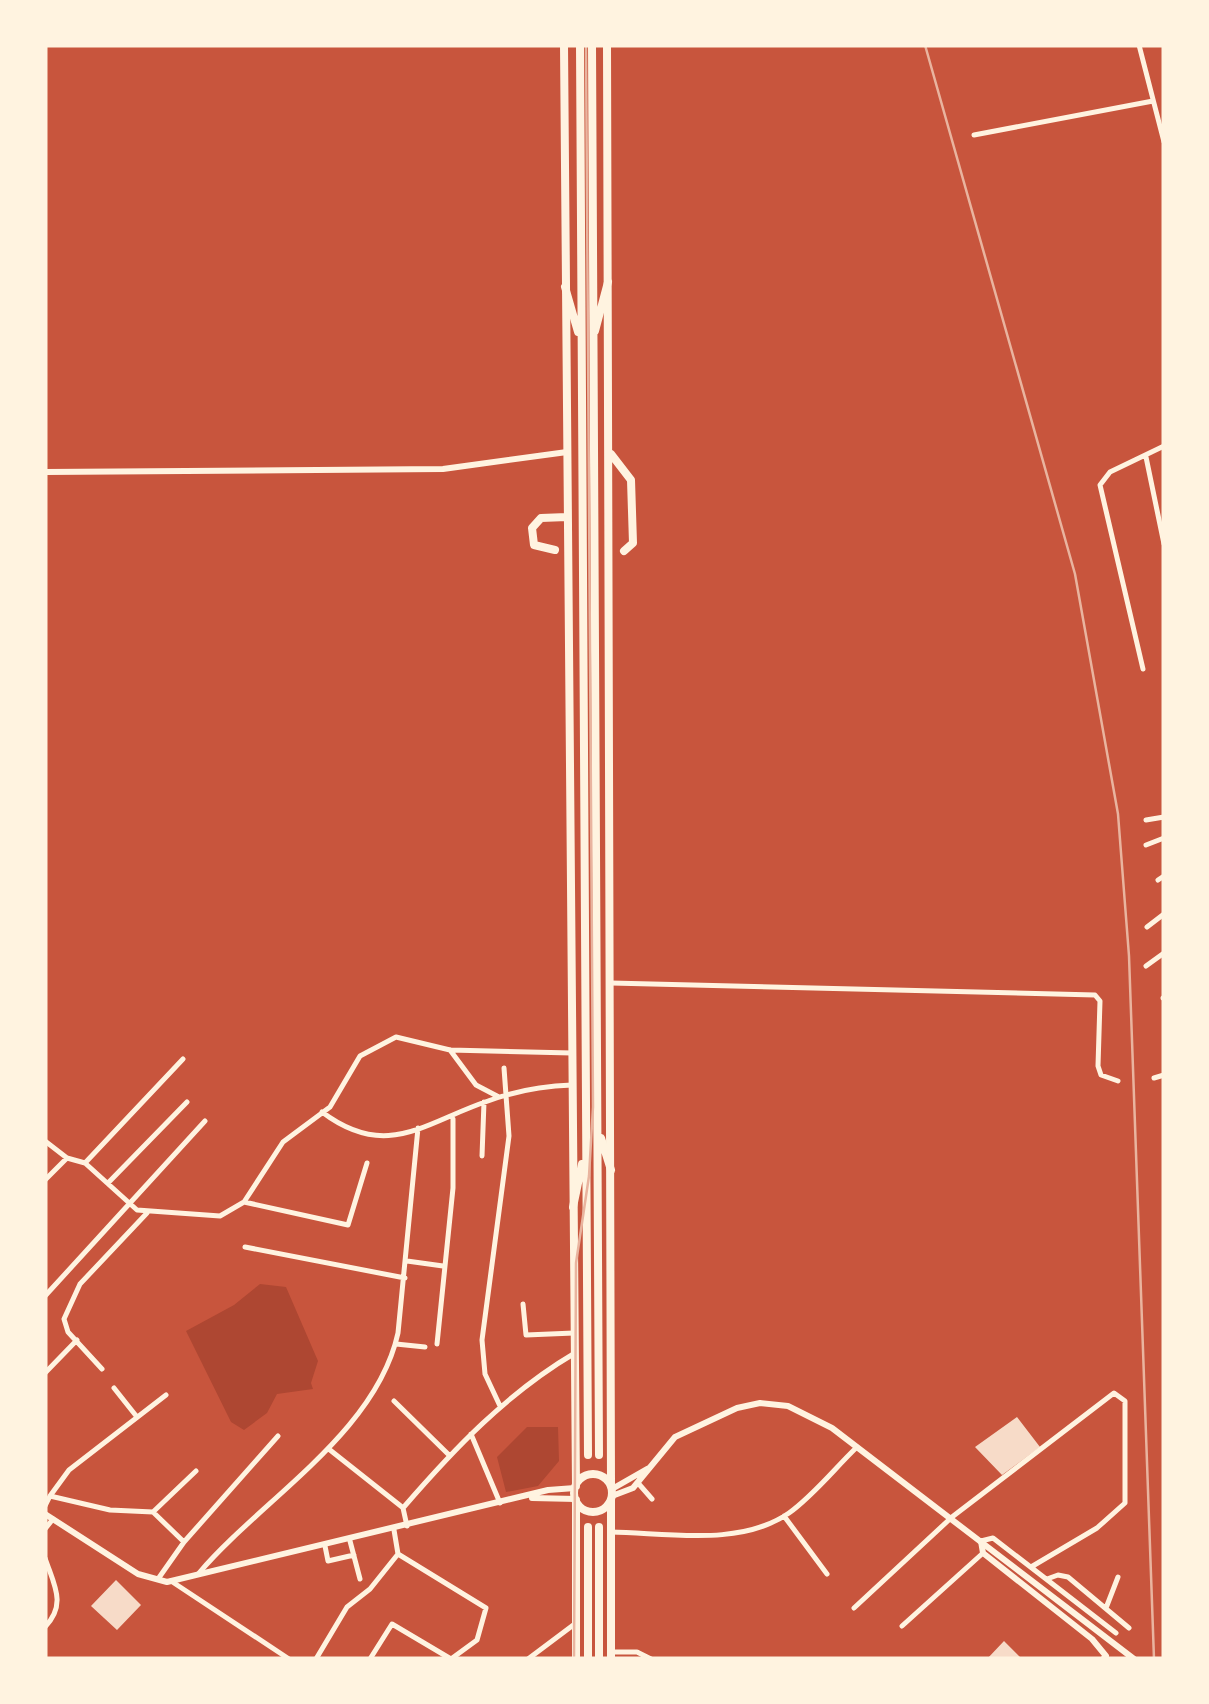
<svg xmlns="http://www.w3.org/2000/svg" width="1209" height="1704" font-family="Ubuntu,sans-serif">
<rect width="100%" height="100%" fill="#c8553d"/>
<!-- green -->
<path fill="#ae4732" d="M260 1284 286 1287 318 1361 311 1383 313 1389 277 1394 267 1413 244 1430 231 1422 186 1331 234 1305Z
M527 1427H558L559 1461 538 1486 506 1492 497 1457Z"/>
<!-- building -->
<path fill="#f7dbc8" d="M1017 1417 1040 1447 1002 1475 975 1447Z
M116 1580 141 1605 117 1630 91 1606Z
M1004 1641 1022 1659H987Z"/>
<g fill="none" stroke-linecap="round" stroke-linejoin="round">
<!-- minor -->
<path stroke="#fff3e0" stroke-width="5" d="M1139 45 1164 142
M974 135 1153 101
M1146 457 1164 544
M1143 669 1100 485 1110 472 1164 446
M1146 820 1164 817
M1146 845 1164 838
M1158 880 1164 876
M1147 927 1164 914
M1146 966 1164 953
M611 983 1095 995 1100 1001 1098 1066 1101 1075 1118 1081
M1163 998H1164
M450 1050 476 1085 497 1096
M1154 1078 1164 1075
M322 1112C387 1161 425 1122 488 1101 515 1091 544 1086 572 1085
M45 1141 67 1158 85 1163 137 1210 220 1216 244 1202 283 1142 330 1107 360 1056 396 1037 450 1050 572 1053
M482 1156 484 1102
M85 1163 183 1059
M45 1180 67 1158
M108 1183 187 1102
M244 1202 348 1225 367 1163
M245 1247 405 1278
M407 1261 443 1266
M45 1296 205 1121
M523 1304 526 1335 574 1333
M396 1344 425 1347
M437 1344 453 1188V1119
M102 1369 68 1332 64 1319 80 1284 147 1213
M45 1373 77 1340
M114 1388 137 1417
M394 1401 449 1455
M500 1406 485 1374 482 1340 509 1136 504 1068
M471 1434 500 1503
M330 1450 402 1507
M638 1483 652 1499
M50 1496 69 1470 166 1395
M45 1506 50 1496 110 1510 153 1512
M784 1516 827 1574
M407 1526 403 1508C454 1449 507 1393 575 1353
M45 1529 53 1519
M394 1530 398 1554
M611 1532C668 1533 740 1547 789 1513 814 1495 835 1468 857 1447
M350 1541 360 1579
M981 1541 993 1538 1116 1633
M184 1542 153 1512 196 1471
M325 1546 328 1561 354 1555
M45 1558C54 1585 67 1604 45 1627
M199 1573C262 1499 376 1433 398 1333L418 1128
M158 1579 184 1542 278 1436
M1047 1579 1058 1575 1068 1577 1129 1628
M171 1581 289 1659
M854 1608 952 1517 1114 1393 1125 1401V1503L1097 1528 1031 1567
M1106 1608 1118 1577
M902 1626 983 1553
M611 1652H637L651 1659
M316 1659 347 1607 370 1589 398 1554 486 1608 477 1640 451 1659 392 1624 370 1659
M528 1659 576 1623"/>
<!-- tertiary -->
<path stroke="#fff3e0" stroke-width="6" d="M45 472 443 469 567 452
M532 1498 576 1499
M45 1514 138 1574 167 1582 548 1490 575 1488
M981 1541 983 1553 1092 1639 1106 1656 1103 1659"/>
<!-- secondary -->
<path stroke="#fff3e0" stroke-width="6" d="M612 1489 647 1469
M612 1496 633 1488 675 1437 737 1408 760 1403 788 1406 832 1428 1134 1659"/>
<!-- primary -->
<path stroke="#fff3e0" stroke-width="8" d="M564 45 576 1486
M607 45 611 1485
M611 454 631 480 633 543 624 551
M555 550 534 545 532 528 541 518 567 517
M574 1493a19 19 0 1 1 38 0a19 19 0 1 1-38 0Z
M611 1500V1659
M576 1659V1500"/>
<!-- trunk -->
<path stroke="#fff3e0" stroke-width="8" d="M580 45 588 1455
M592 45 599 1455
M565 287 578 332
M595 331 608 282
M601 1138 611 1170
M573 1207 582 1164
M588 1527V1659
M599 1527V1659"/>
<!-- rail -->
<path stroke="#e9b49f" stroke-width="2.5" d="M925 45 1075 574 1118 814 1129 956 1154 1659
M574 1659 576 1263 589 1176 593 1107 586 45"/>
</g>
<!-- border -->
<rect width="1209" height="1704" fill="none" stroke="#fff3e0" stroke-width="95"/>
</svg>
